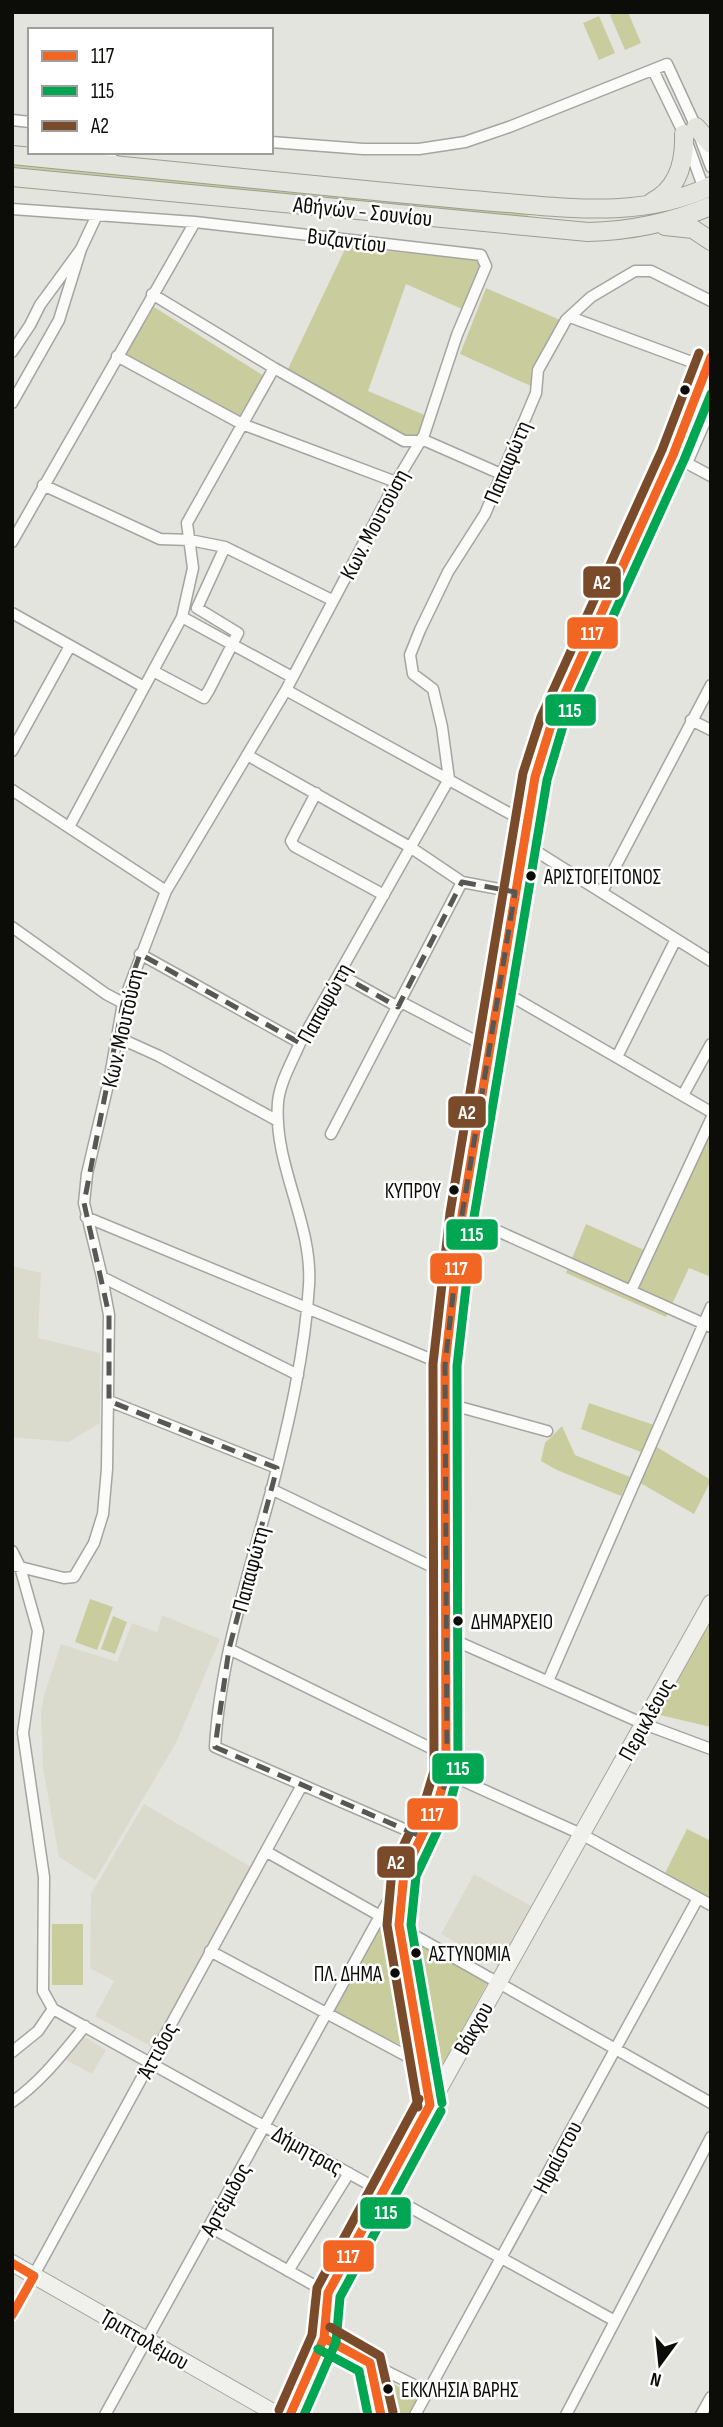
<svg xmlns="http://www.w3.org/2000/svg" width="723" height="2427" font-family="'Sofia Sans Condensed',sans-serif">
<rect width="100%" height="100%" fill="#e3e4de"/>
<!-- built -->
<path fill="#dadbcd" d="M12 1266 41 1273 38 1338 100 1353V1423L69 1442 12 1437Z
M162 1615 220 1639 176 1743 95 1880 59 1857 43 1768 41 1711 44 1695 61 1644 117 1662 132 1623 157 1632Z
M144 1804 251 1867 152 2047 95 2016 114 1981 90 1968 91 1894Z
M474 1874 533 1907 499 1967 441 1934Z
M83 2036 106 2050 92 2074 63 2058Z"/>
<!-- green -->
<path fill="#c9cd9e" d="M615 12H628L641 43 625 50 610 15Z
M599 16 615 53 599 60 583 23Z
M12 164 519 213 533 217 12 170Z
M346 247 478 260 482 263 464 310 406 284 368 391 427 416C422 427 420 438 407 439L287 371Z
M486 288 560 320 531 370V386L460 354Z
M154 307 264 376 238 419 124 355Z
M711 1130V1277L689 1268 666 1317 566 1273 586 1224 653 1254Z
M589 1403 654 1425 647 1441 711 1480 694 1514 630 1477 621 1496 557 1470 541 1461 545 1443 562 1426 575 1455 630 1477 641 1452 581 1429Z
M90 1599 113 1607 97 1650 75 1642Z
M113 1616 127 1622 115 1654 101 1649Z
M711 1621V1727L651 1713Z
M687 1829 711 1841V1898L664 1875Z
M52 1924H83V1985H52Z
M382 1924 394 1930 409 2049 333 2012Z
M418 1942 488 1982 441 2068 432 2062Z
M382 2378 418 2397 408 2415H386Z"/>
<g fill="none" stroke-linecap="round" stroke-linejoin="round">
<defs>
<path id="street" d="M653 70 684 134 704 189
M12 120 30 122
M271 142 363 149H419L465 142 509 127 667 64 696 127 711 167
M97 152 114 160
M12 209 195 222 481 255 486 266 457 335 424 435 396 482 286 690 166 891 123 1003 110 1076 87 1174 84 1203 102 1277 109 1315 107 1469 103 1514 94 1543 74 1577 64 1578 12 1565
M152 294 274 368 404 441H426L501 474
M570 317 708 368
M12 352 30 325 40 305 81 249 97 215
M117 356 242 424 396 482
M12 403 59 320 81 249
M681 460 711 476
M687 463 711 408
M43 485 160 539 190 540 225 547 332 600
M12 542 195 222
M12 613 144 687
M182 617 292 677
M153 671 204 698 209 690 238 633 197 608 225 547
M286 690 527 823
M691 720 711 730
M12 751 70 646
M247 755 410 847 462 882 515 892
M12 790 166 891
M316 793 291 841 294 846 384 895
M69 827 182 617 193 568 187 523 274 368
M523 843 711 961
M602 892 711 685
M12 927 106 994 123 1003
M140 954 300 1043
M339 974 398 1007
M499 989 711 1112
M401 1002 489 1048
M117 1037 159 1056 278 1121
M617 1057 676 939
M683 1095 711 1044
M331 1134 462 882
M462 1215 711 1327
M86 1217 445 1365
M102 1277 298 1375
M631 1291 711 1119
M109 1401 277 1468
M445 1403 547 1431
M271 1489 447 1574
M12 1551 20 1567 38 1631 23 1733 44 1877 43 1991 53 2009
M447 1637 644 1724 711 1749
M229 1649 447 1756
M548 1681 711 1307
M446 1773 581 1834 711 1905
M420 1836 215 1747C220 1659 249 1573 272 1488 289 1422 305 1353 309 1285 313 1223 273 1165 278 1102 280 1082 292 1062 300 1043L449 779 442 727 433 689 413 674 410 655 420 630 448 572 485 514 536 393 538 370 566 320 591 297 635 271H651L711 301
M267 1852 711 2103
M210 1951 446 2077
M53 2009 615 2321
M12 2052 38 2031 53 2009
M12 2102C41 2082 63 2053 85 2026
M210 2227 328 2293
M288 2271 349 2173
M12 2315 302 1785
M370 2363 428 2392
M105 2415 401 1878
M415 2415 698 1898
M566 2415 711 2137
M701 2415 711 2397"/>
<path id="secondary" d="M430 2105 399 1925 404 1873 438 1802 446 1773 445 1365 462 1215 535 777 552 722 673 455 711 361
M12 2263 278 2415
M324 2338 370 2363 381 2415
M290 2415 324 2338 328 2293 430 2105 711 1603"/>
<path id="primary" d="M696 127 711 144
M12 155C126 166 241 178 355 189 406 194 457 199 508 203 577 209 645 217 711 186
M12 177 588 232C632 231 670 223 711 206
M652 202C678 189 685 162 684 134
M665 226 693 229 711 241"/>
</defs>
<!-- street casing -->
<use href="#street" stroke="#a4a5a0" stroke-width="13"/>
<!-- secondary casing -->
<use href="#secondary" stroke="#a4a5a0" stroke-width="18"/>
<!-- primary casing -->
<use href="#primary" stroke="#9c9e90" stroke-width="20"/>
<!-- street -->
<use href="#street" stroke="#fbfbfa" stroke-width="10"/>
<!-- secondary -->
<use href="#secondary" stroke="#f0f0ec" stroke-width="16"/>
<!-- primary -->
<use href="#primary" stroke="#e4e5de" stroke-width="18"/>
<defs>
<path id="bus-1" d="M430 2105 399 1925 404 1873 438 1802 446 1773 445 1365 462 1215 535 777 552 722 673 455 711 357
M12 2263 34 2276 12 2315
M324 2338 370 2363 381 2415
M290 2415 324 2338 328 2293 430 2105"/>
<path id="bus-2" d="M442 2103 411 1925 416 1876 449 1806 458 1774 457 1366 474 1217 547 780 563 726 684 460 711 394
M318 2349 359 2371 368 2415
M304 2415 336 2342 340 2297 441 2111"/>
<path id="bus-3" d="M418 2107 387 1925 392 1870 426 1798 434 1771 433 1364 450 1213 523 773 541 717 662 450 699 353
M330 2327 380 2356 393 2412
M279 2410 312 2335 317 2288 419 2099"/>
</defs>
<!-- bus-1 casing -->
<use href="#bus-1" stroke="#fff" stroke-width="14"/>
<!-- bus-2 casing -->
<use href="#bus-2" stroke="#fff" stroke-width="14"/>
<!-- bus-3 casing -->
<use href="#bus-3" stroke="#fff" stroke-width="14"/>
<!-- bus-1 -->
<use href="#bus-1" stroke="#f26522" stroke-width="9"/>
<!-- bus-2 -->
<use href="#bus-2" stroke="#00a651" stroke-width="9"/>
<!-- bus-3 -->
<use href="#bus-3" stroke="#7a4b2a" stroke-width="9"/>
</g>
<!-- marked area -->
<path fill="none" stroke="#575854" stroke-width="5" stroke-dasharray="14 9" stroke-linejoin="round" d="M462 882 515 892 462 1215 445 1365 447 1756 444 1787 420 1836 215 1747 229 1649 277 1468 109 1401V1315L84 1203 123 1003 140 954 300 1043 339 974 398 1007Z"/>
<!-- markers -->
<g fill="#0c0d09" stroke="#fff" stroke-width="2.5">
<circle cx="685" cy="390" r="6"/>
<circle cx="531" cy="876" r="6"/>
<circle cx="454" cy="1190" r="6"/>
<circle cx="458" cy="1621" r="6"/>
<circle cx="416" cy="1953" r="6"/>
<circle cx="395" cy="1973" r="6"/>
<circle cx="388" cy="2389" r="6"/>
</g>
<g text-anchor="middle" stroke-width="5" stroke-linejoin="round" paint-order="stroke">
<!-- bus labels -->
<g font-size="21" fill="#0c0d09" stroke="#fff" text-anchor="start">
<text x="544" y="884">ΑΡΙΣΤΟΓΕΙΤΟΝΟΣ</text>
<text x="441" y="1198" text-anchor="end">ΚΥΠΡΟΥ</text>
<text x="471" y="1629">ΔΗΜΑΡΧΕΙΟ</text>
<text x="429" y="1961">ΑΣΤΥΝΟΜΙΑ</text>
<text x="382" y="1981" text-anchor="end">ΠΛ. ΔΗΜΑ</text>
<text x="401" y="2397">ΕΚΚΛΗΣΙΑ ΒΑΡΗΣ</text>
</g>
<!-- street labels -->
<g font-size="23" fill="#0c0d09" stroke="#fff">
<text transform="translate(363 211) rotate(6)" y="8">Αθήνών - Σουνίου</text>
<text transform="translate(347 240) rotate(7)" y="8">Βυζαντίου</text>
<text transform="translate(507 462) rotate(-67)" y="8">Παπαφώτη</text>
<text transform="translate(374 524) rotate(-62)" y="8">Κων. Μουτούση</text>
<text transform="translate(324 1003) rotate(-61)" y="8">Παπαφώτη</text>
<text transform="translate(122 1028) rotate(-77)" y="8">Κων. Μουτούση</text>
<text transform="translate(250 1569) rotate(-75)" y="8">Παπαφώτη</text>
<text transform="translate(646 1719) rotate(-61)" y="8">Περικλέους</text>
<text transform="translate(473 2028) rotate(-61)" y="8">Βάκχου</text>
<text transform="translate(157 2050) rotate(-62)" y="8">Άττιδος</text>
<text transform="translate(308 2150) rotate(29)" y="8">Δήμητρας</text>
<text transform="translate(557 2157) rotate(-62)" y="8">Ηφαίστου</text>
<text transform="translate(225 2199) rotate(-61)" y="8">Αρτέμιδος</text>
<text transform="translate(145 2339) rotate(30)" y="8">Τριπτολέμου</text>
</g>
</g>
<g stroke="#fff" stroke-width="2.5">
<rect x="582" y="565" width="40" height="34" rx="7" fill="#7a4b2a"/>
<rect x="566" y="616" width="53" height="34" rx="7" fill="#f26522"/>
<rect x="544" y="693" width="53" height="34" rx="7" fill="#00a651"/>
<rect x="447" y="1095" width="40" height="34" rx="7" fill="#7a4b2a"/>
<rect x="445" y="1218" width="54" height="33" rx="7" fill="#00a651"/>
<rect x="429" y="1252" width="54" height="33" rx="7" fill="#f26522"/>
<rect x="431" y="1752" width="54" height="33" rx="7" fill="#00a651"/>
<rect x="406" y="1797" width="53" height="34" rx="7" fill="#f26522"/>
<rect x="376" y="1845" width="40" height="34" rx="7" fill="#7a4b2a"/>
<rect x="359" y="2196" width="53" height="34" rx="7" fill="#00a651"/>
<rect x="322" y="2239" width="53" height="34" rx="7" fill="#f26522"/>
</g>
<g font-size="19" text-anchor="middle" font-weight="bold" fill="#fff">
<text x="602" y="589">Α2</text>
<text x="592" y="640">117</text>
<text x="570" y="717">115</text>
<text x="467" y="1119">Α2</text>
<text x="472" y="1241">115</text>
<text x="456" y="1275">117</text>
<text x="458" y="1775">115</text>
<text x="432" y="1821">117</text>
<text x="396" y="1869">Α2</text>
<text x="386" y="2219">115</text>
<text x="348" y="2263">117</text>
</g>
<!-- border -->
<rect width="723" height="2427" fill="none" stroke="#0c0d09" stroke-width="28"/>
<!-- legend -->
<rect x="28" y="28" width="245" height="126" fill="#ffffff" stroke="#9e9e9d" stroke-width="2"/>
<rect x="42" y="51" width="35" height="10" fill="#f26522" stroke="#9e9e9d" stroke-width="2"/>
<text x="91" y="63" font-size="21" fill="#0c0d09">117</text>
<rect x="42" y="86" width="35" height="10" fill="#00a651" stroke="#9e9e9d" stroke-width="2"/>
<text x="91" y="98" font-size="21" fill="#0c0d09">115</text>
<rect x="42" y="121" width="35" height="10" fill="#7a4b2a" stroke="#9e9e9d" stroke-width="2"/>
<text x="91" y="133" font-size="21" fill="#0c0d09">Α2</text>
<!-- north arrow -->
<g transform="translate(660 2364) rotate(195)" stroke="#ffffff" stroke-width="5" paint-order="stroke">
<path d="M0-5L12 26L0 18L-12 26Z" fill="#0c0d09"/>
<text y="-10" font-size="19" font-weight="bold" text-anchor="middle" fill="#0c0d09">N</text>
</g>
</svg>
